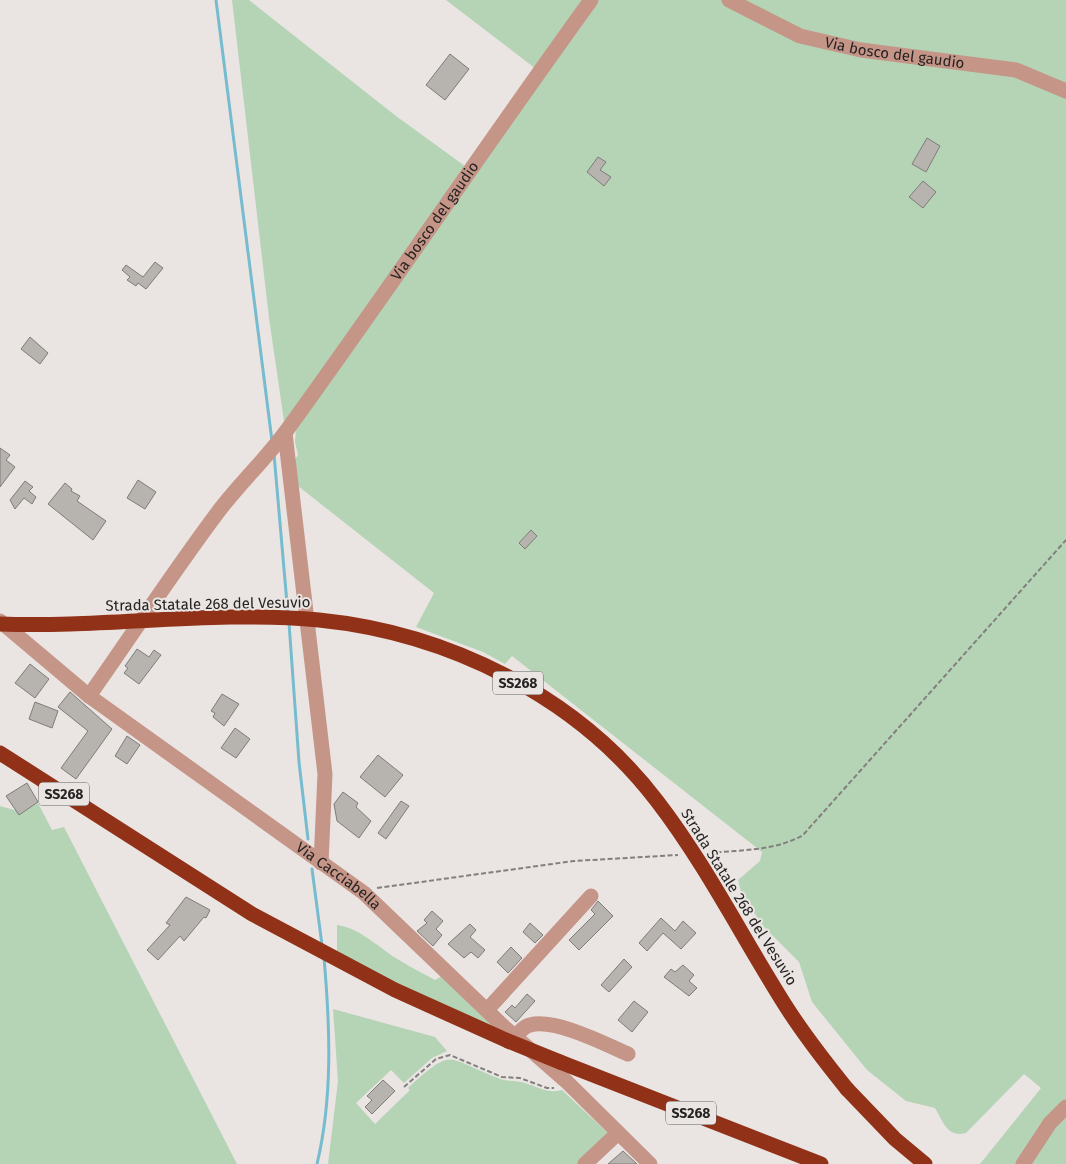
<svg xmlns="http://www.w3.org/2000/svg" width="1066" height="1164" font-family="'Fira Sans',sans-serif">
<rect width="100%" height="100%" fill="#eae5e3"/>
<!-- green -->
<path fill="#b5d4b6" d="M232 0H249L396 116 469 169 540 72 446 0H1066V1164H980L1041 1088 1024 1074 966 1133C947 1138 943 1121 935 1108L906 1101 867 1070 812 1002 799 962 765 928 742 896 738 880 760 861 762 852 512 656 505 664 483 652 416 627 434 593 298 486 293 462 298 455 295 442 296 429 288 420 284 421 269 318Z
M38 803 52 830 64 827 237 1164H0V806C19 811 19 814 38 803Z
M337 925C359 928 376 945 394 957 407 965 422 973 435 980L444 975 507 1033 408 989 337 952Z
M333 1009 435 1037 447 1051 432 1058 404 1083 391 1070 356 1103 375 1124 410 1090 408 1088C454 1046 445 1058 498 1078 507 1082 516 1080 525 1083 538 1087 548 1094 562 1090L610 1135 579 1164H328L338 1081Z"/>
<g fill="none" stroke-linecap="round" stroke-linejoin="round">
<!-- stream -->
<path stroke="#76bcce" stroke-width="3" d="M216 0 272 441
M274 454 288 615
M289 623 299 762 308 839
M312 869 322 945
M317 1164C333 1097 330 1026 324 958"/>
</g>
<!-- building -->
<path fill="#b7b3af" stroke="#7f7b78" d="M450 54 469 69 445 100 426 85Z
M927 138 940 146 926 172 912 164Z
M598 157 606 162 600 170 611 177 604 186 587 172Z
M923 181 936 192 923 208 909 197Z
M155 262 163 268 146 289 138 283 136 286 127 280 130 277 122 270 126 265 143 277Z
M30 337 48 353 40 364 21 349Z
M0 448 10 455 6 460 15 467 0 487Z
M138 480 156 492 145 509 127 498Z
M25 481 33 487 29 491 36 497 32 504 24 498 15 509 10 500Z
M65 483 72 489 71 491 80 496 77 501 106 521 93 540 48 504Z
M531 530 537 536 525 549 519 543Z
M137 649 149 657 154 650 161 655 139 684 124 673 128 668 125 666Z
M30 664 49 679 35 698 15 683Z
M70 692 112 729 76 779 61 768 88 731 58 707Z
M222 694 239 704 224 726 213 717 215 713 211 711Z
M35 702 58 711 52 728 29 719Z
M235 728 250 739 236 758 221 748Z
M127 736 140 745 127 764 115 756Z
M378 755 403 775 385 797 360 777Z
M27 783 38 802 19 815 6 796Z
M343 792 358 803 356 807 371 821 359 838 337 821 334 804Z
M401 801 409 806 386 839 378 833Z
M186 897 210 910 206 918 204 917 184 941 180 936 158 960 147 950 170 925 166 923Z
M598 901 613 916 579 950 569 940 595 914 591 910Z
M432 911 443 921 436 929 442 935 433 946 417 931 427 923 424 920Z
M661 918 675 931 683 921 696 933 681 949 663 933 647 951 639 943Z
M530 923 543 935 535 943 523 932Z
M470 924 476 930 470 937 485 950 478 958 471 952 464 958 448 944Z
M511 947 522 958 508 973 497 962Z
M624 959 632 967 609 992 601 985Z
M683 965 694 975 689 981 697 988 689 996 664 977 671 969 675 972Z
M527 994 535 1001 516 1022 505 1012 512 1005 515 1008Z
M634 1001 648 1012 632 1032 618 1020Z
M383 1080 395 1091 372 1114 365 1107 372 1100 367 1096Z
M623 1151 637 1164H608Z"/>
<g fill="none" stroke-linecap="round" stroke-linejoin="round">
<!-- path -->
<path stroke="#827f7d" stroke-width="2" stroke-dasharray="5 2.5" stroke-linecap="butt" d="M709 853C741 850 775 851 803 835L1066 540
M377 888 574 861 678 855
M404 1087 436 1059 450 1055 502 1077 520 1078 547 1088H554"/>
<!-- minor -->
<g stroke="#c59588" stroke-width="15">
<path id="s1" d="M729 0 800 36 861 50 1016 70 1066 91"/>
<path d="M285 433 325 774 321 863"/>
<path id="s2" d="M0 621 89 696 364 893 503 1026 566 1081 650 1164"/>
<path id="s3" d="M89 696C132 635 173 572 218 512 239 484 266 459 287 430 390 288 488 142 591 0"/>
<path d="M487 1010 591 896"/>
<path d="M515 1036C520 1032 524 1026 530 1025 555 1018 605 1044 628 1054"/>
<path d="M585 1164 618 1133"/>
<path d="M1023 1164 1050 1123 1066 1107"/>
</g>
<!-- highway -->
<path stroke="#913118" stroke-width="15" d="M0 753 252 914 395 990 508 1041
M560 1062 821 1164
M847 1089 895 1139 925 1164"/>
<!-- highway-bridge -->
<path stroke="#913118" stroke-width="15" d="M0 624C106 628 213 610 319 620 448 633 577 696 657 801 707 866 743 939 787 1008 805 1036 826 1063 847 1089
M508 1041 560 1062"/>
</g>
<g text-anchor="middle" stroke-width="4" stroke-linejoin="round" paint-order="stroke">
<!-- shield labels -->
<g fill="#eae5e3" stroke="#615e5d" stroke-width="1">
<rect x="493" y="671.5" width="50" height="23" rx="4"/>
<rect x="39" y="782.5" width="50" height="23" rx="4"/>
<rect x="666" y="1101.5" width="50" height="23" rx="4"/>
</g>
<g font-size="14" font-weight="bold" fill="#262423">
<text x="518" y="688">SS268</text>
<text x="64" y="799">SS268</text>
<text x="691" y="1118">SS268</text>
</g>
<!-- street labels -->
<g font-size="15" fill="#262423" stroke="#eae5e3">
<text dy="5" stroke="none"><textPath href="#s1" startOffset="176">Via bosco del gaudio</textPath></text>
<text dy="5" stroke="none"><textPath href="#s3" startOffset="588">Via bosco del gaudio</textPath></text>
<text transform="translate(208 604) rotate(-1)" y="5">Strada Statale 268 del Vesuvio</text>
<text dy="5" stroke="none"><textPath href="#s2" startOffset="424">Via Cacciabella</textPath></text>
<text transform="translate(739 897) rotate(58)" y="5">Strada Statale 268 del Vesuvio</text>
</g>
</g>
</svg>
